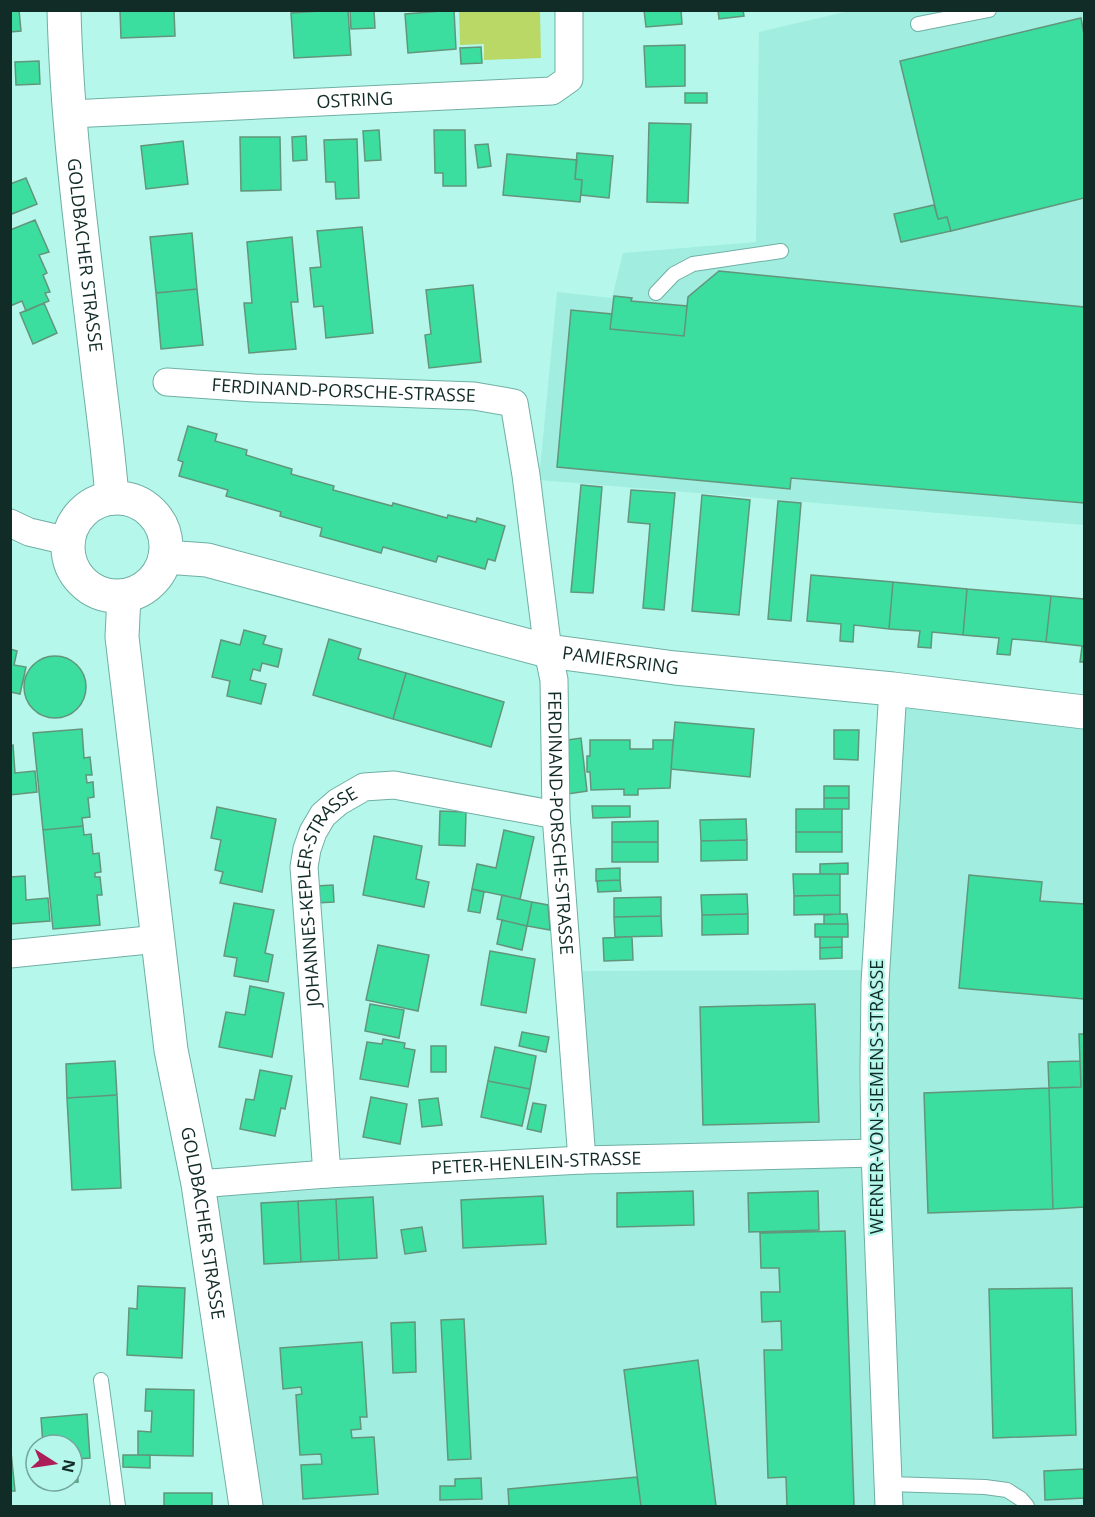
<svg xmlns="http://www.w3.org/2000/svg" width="1095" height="1517" font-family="'Open Sans',sans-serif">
<rect width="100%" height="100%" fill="#b5f7eb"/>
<!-- built -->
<path fill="#a1eddf" d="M849 11H1084V525L539 480 557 292 612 298 623 253 756 242 759 32Z
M903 706 1084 727V1506H262L212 1197 592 1171 582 971 885 970Z"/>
<!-- green -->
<path fill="#b9d865" d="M459 11H540L541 58 484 60V44L460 45Z"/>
<!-- building -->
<path fill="#3bde9f" stroke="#62957c" stroke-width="1.5" d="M10 10H19L21 31 10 32Z
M120 10H174L175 36 121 38Z
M336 10H348L351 55 294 58 291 13Z
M350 10H374L375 28 351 29Z
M454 10 456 49 408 53 405 14Z
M644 10H681L682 24 646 27Z
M718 10H743L744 16 719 19Z
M1081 18 1084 34V198L951 231 947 217 938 219 900 61Z
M685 45V86L646 87 644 46Z
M481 47 482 63 461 64 460 48Z
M39 61 40 84 16 85 15 62Z
M685 93H707V103H685Z
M649 123 691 124 688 203 647 202Z
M379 130 381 160 365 161 363 131Z
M434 130H465L466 186H443V173H435Z
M306 136 307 160 293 161 292 137Z
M240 137H280L281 190 241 191Z
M357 139 359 198 336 199 335 182H326L324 140Z
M183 141 188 184 146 189 141 146Z
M488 144 491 166 478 168 475 145Z
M577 153 613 156 609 198 581 195 582 180 575 179Z
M507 154 577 160 575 179 582 180 580 202 503 195Z
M26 178 37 204 12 214 10 210V184Z
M934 205 938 219 947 217 951 231 901 242 894 214Z
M35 220 49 252 39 255 47 273 43 275 50 292 45 293 49 301 26 311 22 301 10 306V230Z
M362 227 373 333 326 338 323 306 314 307 310 268 321 267 317 231Z
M192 233 197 289 156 293 150 237Z
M292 237 298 302H291L296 349 249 353 244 303H252L247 242Z
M719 271 1084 307V503L791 478 790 489 557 467 571 310 612 314 610 329 684 336 688 297Z
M473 285 481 362 429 368 425 335 431 334 426 290Z
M197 289 203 345 161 349 156 293Z
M614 296 632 298 631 301 687 306 684 336 610 329Z
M44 303 57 333 33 344 20 313Z
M188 426 217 434 215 441 247 450 246 455 292 469 291 474 334 486 333 490 392 506 393 503 447 518 448 515 476 522 477 518 505 526 495 561 488 559 485 569 438 556 436 562 383 547 381 553 320 536 322 528 280 516 281 512 226 496 228 490 179 476 183 462 178 460Z
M581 485 602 487 593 593 571 592Z
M631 490 675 493 664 610 643 608 650 524 628 522Z
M702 495 750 500 739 615 692 611Z
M778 501 801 503 791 621 768 619Z
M811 575 893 582 889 629 854 625 853 642 840 641 841 624 807 621Z
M893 582 967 589 963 635 932 632 931 648 918 647 920 631 889 629Z
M967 589 1051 596 1046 642 1012 639 1010 655 997 654 999 638 963 635Z
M1051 596 1084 599V662H1080L1082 646 1046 642Z
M244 630 266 636 263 644 282 649 278 667 262 663 260 671 253 669 250 680 266 684 261 704 227 696 230 681 212 677 221 640 240 645Z
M329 639 361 649 358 659 406 673 393 719 313 695Z
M10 649 17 651 14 665 26 667 20 694 10 692Z
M24 687a31 31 0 1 1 62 0a31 31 0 1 1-62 0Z
M406 673 504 702 491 747 393 719Z
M675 722 754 729 750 777 671 769Z
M82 729 84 758 90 757 92 775H86L87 783 93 782 94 797 88 798 90 817 82 818 83 826 43 830 33 733Z
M834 730H859L858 760 834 759Z
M581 738 587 791 568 794 561 741Z
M590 740H630V749H653V740H673L670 788 638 789V795H624V789L591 790 590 772H587V756H590Z
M13 745 15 773 35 771 37 792 10 795V746Z
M824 786H849V798H824Z
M824 798H849V809H824Z
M592 806H630V817L593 818Z
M217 807 276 819 262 892 220 883 223 872 215 870 221 840 211 838Z
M796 809H842V832H796Z
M440 811 466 812 465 846 439 845Z
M746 819 747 840 701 841 700 820Z
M658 821V842H612V822Z
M83 826 84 835 91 834 93 854 99 853 101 872 95 873V877H100L102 895H97L100 925 53 929 43 830Z
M504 830 534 837 520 899 472 889 477 864 496 868Z
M796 832H842V852H796Z
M374 836 422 846 416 879 429 882 424 907 363 895Z
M747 840V860L701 861V841Z
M612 842H658V862H612Z
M848 863V874H820V864Z
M620 868V880L596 881V869Z
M793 874H840V895L794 896Z
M969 875 1042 882 1040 901 1084 904V999L959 988Z
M25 876 26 900 48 898 50 921 10 924V877Z
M620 880 621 891 598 892 597 881Z
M333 885 334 902 316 903V886Z
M472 889 484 892 480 913 468 911Z
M747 894 748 914 702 915 701 895Z
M502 895 532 902 527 926 497 919Z
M840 895V914L794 915V896Z
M661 897V916L614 917V898Z
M532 902 548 905 550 930 527 926Z
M234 903 274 910 265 953 273 955 268 982 234 976 237 958 224 956Z
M748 914V934L702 935V915Z
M840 914H847L848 924H824V915Z
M661 916 662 936 615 937 614 917Z
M502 920 527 926 522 950 497 944Z
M815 924H848V937H815Z
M632 937 633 960 604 961 603 938Z
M820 937H842V947L820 948Z
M378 945 429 955 418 1011 366 1000Z
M842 947V958L820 959V948Z
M490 951 535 959 526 1013 481 1005Z
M250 986 284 993 272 1057 219 1047 226 1012 245 1015Z
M370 1004 404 1010 399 1038 365 1031Z
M815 1004 819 1122 703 1125 700 1007Z
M522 1032 549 1037 546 1052 519 1046Z
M1079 1034H1084V1207L1053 1209 1049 1088 1081 1087Z
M383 1039 405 1043 404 1048 415 1050 408 1087 360 1079 367 1042 382 1044Z
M431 1046H446V1072H431Z
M495 1047 536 1056 530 1089 488 1081Z
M115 1061 117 1095 67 1098 66 1064Z
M1080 1061 1081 1087 1049 1088 1048 1062Z
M260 1070 292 1076 285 1109 281 1108 275 1136 240 1129 246 1099 254 1100Z
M488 1081 530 1089 522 1126 481 1117Z
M1049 1088 1053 1209 928 1213 924 1093Z
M117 1095 121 1188 72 1190 67 1098Z
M371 1097 407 1104 400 1144 363 1137Z
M438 1098 442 1125 422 1127 419 1100Z
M533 1103 546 1105 541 1132 527 1129Z
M693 1191 694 1225 617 1227V1193Z
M818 1191 819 1230 749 1232 748 1193Z
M543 1196 546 1244 463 1248 461 1200Z
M373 1197 377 1258 339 1260 336 1199Z
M336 1199 339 1260 301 1262 298 1201Z
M298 1201 301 1262 264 1264 261 1203Z
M422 1227 426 1251 405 1254 401 1230Z
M845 1231 854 1506H787L786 1477 768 1478 764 1350H782L781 1321 762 1322 761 1292H780L779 1268H761L760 1233Z
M138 1286 185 1288 182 1358 127 1355 129 1308 137 1309Z
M1072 1288 1076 1435 993 1438 989 1289Z
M464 1319 471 1459 448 1460 441 1320Z
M415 1322 416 1372 393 1373 391 1323Z
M362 1342 367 1417H360L361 1429 351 1430 352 1438 374 1437 378 1494 303 1499 301 1465 322 1464 321 1454 300 1455 296 1395 302 1394 301 1387 283 1389 280 1348Z
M698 1360 716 1506H641L624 1370Z
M146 1389 194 1390 193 1456 138 1455V1431L151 1432 152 1411H145Z
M87 1414 90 1458 77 1459 78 1482 46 1484V1481H72V1445H43L41 1418Z
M10 1442 15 1491H10Z
M123 1455H150V1468L123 1467Z
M1084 1469V1498L1045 1500 1044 1471Z
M637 1477 641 1506H509L508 1489Z
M481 1478 482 1499 440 1500V1486H455V1479Z
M164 1493H212V1506H164Z"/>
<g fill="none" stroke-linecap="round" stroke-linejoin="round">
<defs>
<path id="service" d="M918 24 989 10
M656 293 674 274 693 264 781 251
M101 1380 118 1506
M888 1484 985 1487 1007 1490 1021 1499 1027 1506"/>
<g id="minor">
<path id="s1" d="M70 114 552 91 569 79V10"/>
<path id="s2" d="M167 382 254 388 474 396 514 403 526 475 548 651 554 680 556 815 582 1160"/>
<path d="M10 523 29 532 68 541"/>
<path d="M10 954 158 939"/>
<path id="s3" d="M327 1174 304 867 307 849 313 832 323 815 338 802 364 787 394 785 556 815"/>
<path id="s4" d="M198 1184 327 1174 582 1160 875 1153"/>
<path d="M889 1506 875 1153 874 1071 875 983 893 689"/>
</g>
<g id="tertiary">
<path id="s5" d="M64 10C67 131 84 251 98 371 103 413 109 456 112 498"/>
<circle cx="117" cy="547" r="49"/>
<path id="s6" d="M165 557 207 560 548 651 675 668 893 689 1084 712"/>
<path id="s7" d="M124 596 122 637 171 1050 198 1184 246 1506"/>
</g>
</defs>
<!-- service casing -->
<use href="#service" stroke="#6fafa4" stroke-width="16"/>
<!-- minor casing -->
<use href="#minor" stroke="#6fafa4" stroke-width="29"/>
<!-- tertiary casing -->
<use href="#tertiary" stroke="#6fafa4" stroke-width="35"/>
<!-- service -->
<use href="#service" stroke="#fff" stroke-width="14"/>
<!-- minor -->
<use href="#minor" stroke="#fff" stroke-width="27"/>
<!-- tertiary -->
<use href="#tertiary" stroke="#fff" stroke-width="33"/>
</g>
<g text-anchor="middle" stroke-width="4.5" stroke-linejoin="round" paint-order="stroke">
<!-- street labels -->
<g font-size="18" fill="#112b27" stroke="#b5f7eb">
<text dy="6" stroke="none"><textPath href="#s1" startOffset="285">OSTRING</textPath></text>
<text dy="6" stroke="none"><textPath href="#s5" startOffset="246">GOLDBACHER STRASSE</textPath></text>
<text dy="6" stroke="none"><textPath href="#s2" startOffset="177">FERDINAND-PORSCHE-STRASSE</textPath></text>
<text dy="6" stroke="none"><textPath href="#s6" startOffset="468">PAMIERSRING</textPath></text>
<text dy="6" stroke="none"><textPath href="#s2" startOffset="771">FERDINAND-PORSCHE-STRASSE</textPath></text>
<text dy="6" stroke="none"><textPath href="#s3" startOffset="286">JOHANNES-KEPLER-STRASSE</textPath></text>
<text transform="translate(877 1097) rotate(-90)" y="6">WERNER-VON-SIEMENS-STRASSE</text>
<text dy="6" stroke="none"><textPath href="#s4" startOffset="339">PETER-HENLEIN-STRASSE</textPath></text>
<text dy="6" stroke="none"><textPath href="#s7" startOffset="633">GOLDBACHER STRASSE</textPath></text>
</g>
</g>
<!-- border -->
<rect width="1095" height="1517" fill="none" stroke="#112b27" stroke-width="24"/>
<!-- north arrow -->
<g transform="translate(54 1463) rotate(102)"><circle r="28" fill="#b5f7eb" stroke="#73a59d" stroke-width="1.5"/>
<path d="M0-4.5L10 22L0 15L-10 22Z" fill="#ac1e59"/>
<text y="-9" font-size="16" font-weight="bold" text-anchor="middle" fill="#112b27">N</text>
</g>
</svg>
